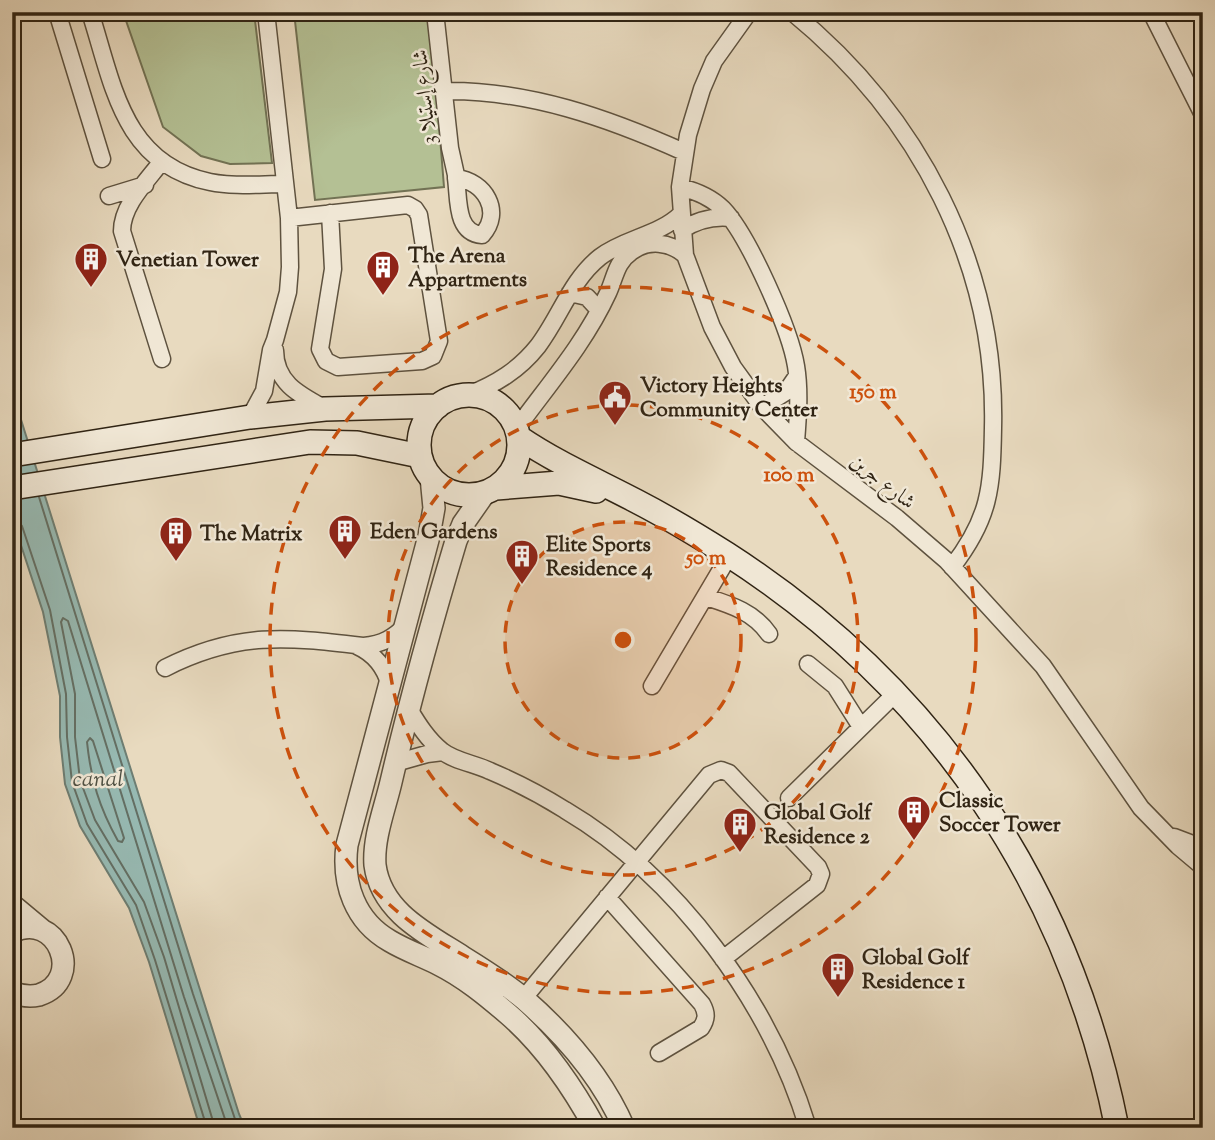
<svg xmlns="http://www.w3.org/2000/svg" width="1215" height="1140" font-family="'Sorts Mill Goudy',Amiri,serif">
<rect width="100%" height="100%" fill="#e8dabf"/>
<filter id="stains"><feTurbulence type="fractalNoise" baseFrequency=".00286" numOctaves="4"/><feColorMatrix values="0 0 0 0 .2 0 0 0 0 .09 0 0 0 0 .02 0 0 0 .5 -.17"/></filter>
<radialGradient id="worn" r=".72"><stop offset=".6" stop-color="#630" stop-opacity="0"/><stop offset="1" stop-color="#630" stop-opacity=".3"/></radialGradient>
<!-- green -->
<path fill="#b4c094" stroke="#727254" stroke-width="2" d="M123 12H254L272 163 230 164 201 156 163 127Z
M294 12H430L444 187 315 200Z"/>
<!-- water -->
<path fill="#97bab3" stroke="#6e7e73" stroke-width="2" d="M12 391 239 1114 245 1128H200L149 962 129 908 80 826 65 784 60 737V696L43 612 12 518Z"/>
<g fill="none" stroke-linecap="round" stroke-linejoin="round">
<!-- shore -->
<path stroke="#646f64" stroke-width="2" d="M39 497 193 994 238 1128
M12 521 18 522 22 526 50 610 66 694 67 737 72 782 87 824 136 905 155 960 207 1128
M90 738 93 741 124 838 122 842 118 841C99 807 91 780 87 742Z
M215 1128 164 957 144 902 95 820 80 780 75 737V694L61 622 63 618 68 621 184 997 228 1128"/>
<defs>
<path id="minor" d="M57 12 102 159
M90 12C113 83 122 164 210 182 234 187 261 184 285 184
M435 12 450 148 456 175V178C459 198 455 233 482 235 503 212 485 181 456 178
M749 12 714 61 702 89 688 135 680 187 685 255 712 327 733 367 762 407 796 442 897 518 947 561 1043 666 1141 808 1178 846 1203 867
M792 12C918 115 997 264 993 428 992 488 990 518 952 567
M1151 12 1203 115
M445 91C529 90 608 118 684 152
M680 187C696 191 711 197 723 209 748 235 790 329 796 366 800 390 798 417 796 442
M109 196 145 185
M289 218 408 205 415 209 419 215 439 341 433 356 422 361 338 367 326 361 320 349 333 269 330 213
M682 230C697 220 712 216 731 218
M570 293 587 297 599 310
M275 350C275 382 298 394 324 408
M162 359 122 231C122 205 147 181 162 161
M468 395C496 384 519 370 538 346 560 317 571 280 600 257 625 238 658 236 681 214
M762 407 786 392 797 376
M250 417 264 391 271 350 275 340 288 292 290 267 289 218 266 12
M517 428C549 384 585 343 608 293 615 278 616 262 631 252 648 239 670 242 685 255
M706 597C731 605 754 612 769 634
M357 646C375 654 385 667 390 686
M808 664 835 686 861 727
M165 668C238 631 287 637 364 646 382 644 394 638 406 625
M652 686 729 556
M409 709C418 724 428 740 442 751 454 761 476 764 490 771 516 782 541 795 565 810 678 877 770 1003 808 1128
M395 763 427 754 443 752
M789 798 896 693
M1174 837 1203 848
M607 897 702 1004C707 1013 707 1019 701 1028L659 1053
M523 999 709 775 721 770 729 773 818 867 821 874 817 885 723 959"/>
<path id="tertiary" d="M431 477 434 508 429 536 347 845C342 884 355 921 390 941 405 950 422 956 438 964 464 977 486 995 508 1014 544 1045 572 1086 595 1128
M484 494 463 524 456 541C432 621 410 701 391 782 385 808 373 838 375 865 381 912 427 934 463 957 484 970 505 983 524 999 564 1034 603 1079 624 1128
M12 905 42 930
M12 932C57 909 86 980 39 995 30 997 21 996 12 992"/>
<path id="secondary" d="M419 445a50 50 0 1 1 100 0a50 50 0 1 1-100 0Z
M520 438C557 463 596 480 636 501 667 517 697 535 727 554 935 688 1069 886 1117 1128
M12 455 250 417 325 409 438 406
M12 488 310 442 357 443 420 456
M496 488 559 483 596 491"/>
</defs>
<!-- minor casing -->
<use href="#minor" stroke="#5e523f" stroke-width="19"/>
<!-- tertiary casing -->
<use href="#tertiary" stroke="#5e523f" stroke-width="24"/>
<!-- secondary casing -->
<use href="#secondary" stroke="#302414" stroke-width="26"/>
<!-- minor -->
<use href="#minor" stroke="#f0e7d5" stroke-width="16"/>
<!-- tertiary -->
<use href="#tertiary" stroke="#f0e7d5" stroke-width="21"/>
<!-- secondary -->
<use href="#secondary" stroke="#f0e7d5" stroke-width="23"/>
</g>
<!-- distance rings -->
<circle cx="623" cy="640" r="118" fill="#cc510d" fill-opacity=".12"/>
<g fill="none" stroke="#cc510d" stroke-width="3.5" stroke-dasharray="12 9">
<circle cx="623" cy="640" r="118"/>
<circle cx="623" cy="640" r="235"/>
<circle cx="623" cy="640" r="353"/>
</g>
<!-- icons -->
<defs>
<symbol id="building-pin" viewBox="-11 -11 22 30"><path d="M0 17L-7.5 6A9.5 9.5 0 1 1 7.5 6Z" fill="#8f2418" stroke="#f0e7d5"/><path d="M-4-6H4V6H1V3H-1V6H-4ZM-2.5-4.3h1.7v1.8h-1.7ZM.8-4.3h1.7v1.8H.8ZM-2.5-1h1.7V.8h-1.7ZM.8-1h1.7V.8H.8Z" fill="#fff"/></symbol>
<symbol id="civic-pin" viewBox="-11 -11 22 30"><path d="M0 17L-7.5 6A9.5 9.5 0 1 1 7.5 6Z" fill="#8f2418" stroke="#f0e7d5"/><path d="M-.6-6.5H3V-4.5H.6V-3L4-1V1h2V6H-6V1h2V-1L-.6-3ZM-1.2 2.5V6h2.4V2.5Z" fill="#fff"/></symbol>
</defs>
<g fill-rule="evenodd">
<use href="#building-pin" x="72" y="240" width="38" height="52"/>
<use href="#building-pin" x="364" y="248" width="38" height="52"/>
<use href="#civic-pin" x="596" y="378" width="38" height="52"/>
<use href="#building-pin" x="326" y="512" width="38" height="52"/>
<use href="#building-pin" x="157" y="514" width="38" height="52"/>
<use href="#building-pin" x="503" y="537" width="38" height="52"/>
<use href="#building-pin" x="895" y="793" width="38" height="52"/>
<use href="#building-pin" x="721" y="805" width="38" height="52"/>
<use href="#building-pin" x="819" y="950" width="38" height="52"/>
</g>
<g text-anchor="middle" stroke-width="5" stroke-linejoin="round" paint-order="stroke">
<!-- street labels -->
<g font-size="21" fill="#302414" stroke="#f0e7d5">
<text transform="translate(424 97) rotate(-96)" y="7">شارع إستيلا 3</text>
<text transform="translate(883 481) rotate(38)" y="7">شارع جرين</text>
</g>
<!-- poi labels -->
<g font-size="21" font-weight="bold" fill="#302414" stroke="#f0e7d5" text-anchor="start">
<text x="408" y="262">The Arena<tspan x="408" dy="24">Appartments</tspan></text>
<text x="116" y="266">Venetian Tower</text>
<text x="640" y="392">Victory Heights<tspan x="640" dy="24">Community Center</tspan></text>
<text x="370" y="538">Eden Gardens</text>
<text x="200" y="540">The Matrix</text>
<text x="546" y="551">Elite Sports<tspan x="546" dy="24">Residence 4</tspan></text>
<text x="939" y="807">Classic<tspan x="939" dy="24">Soccer Tower</tspan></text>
<text x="764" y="819">Global Golf<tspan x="764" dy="24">Residence 2</tspan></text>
<text x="862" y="964">Global Golf<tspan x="862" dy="24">Residence 1</tspan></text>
</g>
<!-- water labels -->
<g font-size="23" font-style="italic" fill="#4f5144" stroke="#f0e7d5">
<text x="98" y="786">canal</text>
</g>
</g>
<circle cx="623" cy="640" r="10" fill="#cc510d" stroke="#f0e7d5" stroke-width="3.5"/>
<g font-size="21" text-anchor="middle" font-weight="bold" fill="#cc510d" stroke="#f0e7d5" stroke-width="5" stroke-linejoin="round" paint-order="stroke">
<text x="873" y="398">150 m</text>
<text x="789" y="481">100 m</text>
<text x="706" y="564">50 m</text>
</g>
<!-- margin -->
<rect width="1215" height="1140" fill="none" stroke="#e8dabf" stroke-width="42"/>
<rect x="14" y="14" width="1187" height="1112" fill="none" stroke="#302414" stroke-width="3.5"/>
<rect x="21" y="21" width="1173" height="1098" fill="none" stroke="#302414" stroke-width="2"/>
<rect width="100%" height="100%" filter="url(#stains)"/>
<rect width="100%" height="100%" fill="url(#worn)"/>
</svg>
